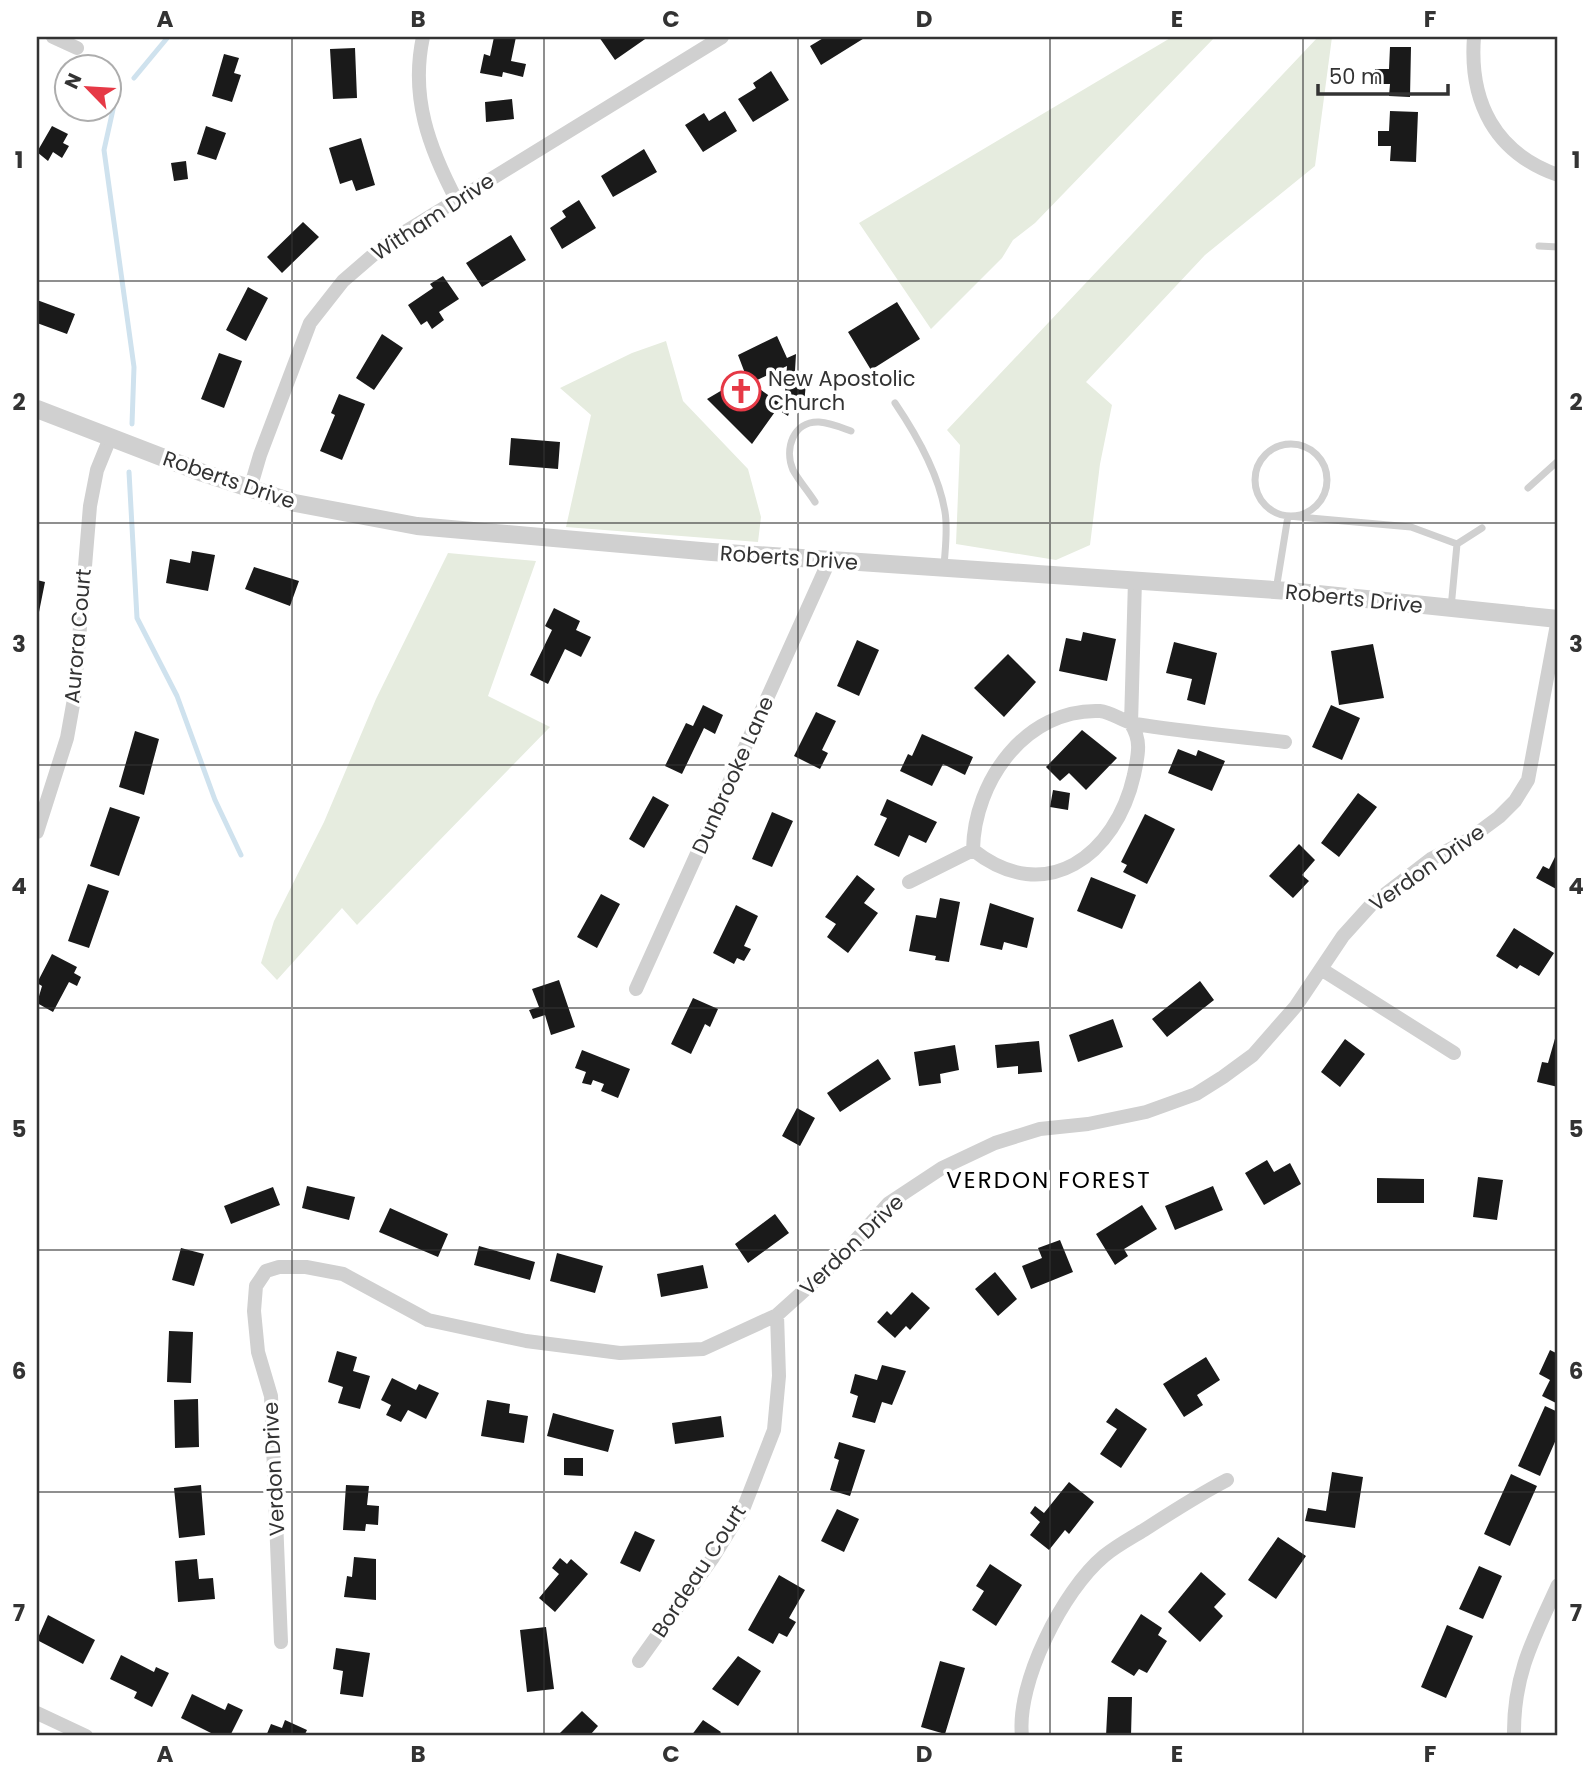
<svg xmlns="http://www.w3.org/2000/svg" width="1595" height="1773" font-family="Poppins,sans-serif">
<rect width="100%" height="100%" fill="#fff"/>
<!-- green -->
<path fill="#e6ecdf" d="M1172 37H1215L1035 223 1013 240 1002 258 931 329 859 223Z
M1318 37H1332L1315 166 1205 255 1086 382 1112 405 1100 464 1090 545 1056 560 956 544 960 445 947 430Z
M666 341 683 401 748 469 761 517 758 542 566 527 591 415 560 388 632 353Z
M448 553 536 561 488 696 550 727 357 925 342 908 277 980 261 963 274 921 324 822 376 699Z"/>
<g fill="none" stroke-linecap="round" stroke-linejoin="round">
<!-- stream -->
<path stroke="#cfe2ee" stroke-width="5" d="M134 78 168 37
M114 105 104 150 134 367 132 424
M129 472 137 618 177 696 215 800 241 855"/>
</g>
<!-- building -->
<path fill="#1a1a1a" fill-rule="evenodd" d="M494 37H516L511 61 526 64 523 77 503 72 502 77 480 73 484 54 490 56Z
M599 37H648L615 60Z
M825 37H866L821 65 810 46Z
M1390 47H1411L1410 97 1389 96 1390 84H1374L1375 69H1389Z
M355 48 357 98 333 99 330 49Z
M224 54 239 58 234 73 241 75 232 102 212 96Z
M771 71 789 100 753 122 738 99 756 88 753 83Z
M512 99 514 119 486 122 485 102Z
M725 111 737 131 703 152 685 125 704 113 709 121Z
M1390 111 1418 112 1416 162 1390 161 1391 146H1378V131H1389Z
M52 126 68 134 63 143 69 146 62 158 53 152 48 161 37 152Z
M206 126 226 133 216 160 197 154Z
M361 138 375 185 356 191 352 180 340 184 329 148Z
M644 149 657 172 613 197 601 176Z
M186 161 188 179 174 181 171 163Z
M579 200 596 228 562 249 550 228 566 217 562 211Z
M303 222 319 237 282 273 267 257Z
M511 235 526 260 482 287 466 263Z
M443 276 459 299 439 312 444 320 432 329 427 321 421 325 408 305 433 288 430 284Z
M248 287 268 298 246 341 226 330Z
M37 300 75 314 67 334 37 323Z
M897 302 920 339 871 370 848 332Z
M382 334 403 348 374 390 356 378Z
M777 336 787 358 796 354 795 371 807 373 804 404H792L788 416 777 409 752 444 707 399 746 376 738 355ZM787 366 784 406 751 383Z
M219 353 242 361 224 408 201 399Z
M339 394 365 404 342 460 320 451 335 415 331 413Z
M511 438 560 442 558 469 509 465Z
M192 551 215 555 208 591 166 583 170 559 190 563Z
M254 567 299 581 290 606 245 589Z
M37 580 45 582 38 617H37Z
M554 608 580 621 576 630 591 637 581 657 565 649 548 684 530 675 552 630 545 626Z
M1083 632 1116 639 1107 681 1059 671 1066 638 1081 641Z
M857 640 879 650 859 696 837 686Z
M1174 642 1217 653 1205 705 1187 700 1192 679 1166 673Z
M1373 644 1384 698 1339 705 1331 651Z
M1008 654 1036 682 1004 717 974 688Z
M703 705 723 715 715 734 704 728 682 774 665 766 686 723 693 726Z
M1331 705 1360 718 1342 760 1312 747Z
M816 712 836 721 822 750 828 753 820 769 794 756Z
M1082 730 1117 758 1086 790 1069 773 1060 781 1046 767Z
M135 731 159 739 144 795 119 787Z
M922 734 973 757 965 775 943 764 932 786 900 771 908 754 912 756Z
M1178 749 1196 756 1198 750 1225 761 1212 791 1168 773Z
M1053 790 1070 793 1068 810 1050 807Z
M1358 793 1377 807 1339 857 1321 843Z
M653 796 669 805 644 848 629 839Z
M887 799 937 822 926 843 909 835 899 857 874 845 887 818 880 815Z
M110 807 140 817 119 876 90 866Z
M772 812 793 821 772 867 752 859Z
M1145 814 1175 829 1147 884 1123 872 1127 865 1121 862Z
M1299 844 1315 860 1302 875 1309 881 1293 898 1269 876Z
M1558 851V890L1536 878 1543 866 1549 869Z
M857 875 875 889 864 903 878 913 848 953 827 937 836 924 825 917Z
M1091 877 1136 895 1122 929 1077 911Z
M88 884 109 891 89 948 68 941Z
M601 894 620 904 597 948 577 937Z
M940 898 960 902 949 962 935 960 936 956 909 951 916 915 936 918Z
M990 903 1034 918 1027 948 1004 942 1002 950 980 945Z
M736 905 758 916 744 946 751 949 744 961 737 958 734 964 713 953Z
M1514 928 1554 953 1539 976 1520 965 1517 969 1496 956Z
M52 954 77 967 74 973 81 977 77 986 69 982 53 1012 37 1003 42 986 37 983Z
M559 980 575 1027 551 1035 545 1015 533 1019 529 1010 539 1007 532 989Z
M1200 981 1214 1000 1167 1037 1152 1019Z
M693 998 718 1009 710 1027 705 1024 691 1054 671 1044Z
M1113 1019 1123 1047 1078 1062 1069 1035Z
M1558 1028V1087L1537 1082 1542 1062 1548 1063Z
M1345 1039 1365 1054 1340 1087 1321 1072Z
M1039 1041 1042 1072 1018 1074V1066L997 1068 995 1045Z
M955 1045 959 1070 940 1074 941 1083 919 1086 914 1052Z
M582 1050 630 1069 618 1098 601 1091 604 1084 593 1080 591 1085 582 1083 586 1072 575 1068Z
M878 1059 891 1079 840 1112 827 1093Z
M797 1108 815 1118 800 1146 782 1136Z
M1267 1160 1274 1172 1290 1163 1301 1184 1264 1205 1245 1173Z
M1478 1177 1503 1180 1497 1220 1473 1217Z
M1377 1178 1424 1179V1203H1377Z
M307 1186 355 1197 349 1220 302 1208Z
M1213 1186 1223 1210 1175 1230 1165 1206Z
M273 1187 280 1205 231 1224 224 1206Z
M1142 1205 1157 1229 1124 1249 1128 1256 1115 1265 1096 1234Z
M390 1208 448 1234 438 1257 379 1232Z
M775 1214 789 1233 748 1263 735 1244Z
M1060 1240 1073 1272 1031 1289 1022 1266 1042 1258 1038 1248Z
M479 1246 535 1262 530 1280 474 1265Z
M181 1248 204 1254 194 1286 172 1280Z
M557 1253 603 1266 595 1293 550 1281Z
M703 1265 708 1288 661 1297 657 1274Z
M995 1272 1017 1299 998 1316 975 1289Z
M912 1292 930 1308 910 1330 906 1326 895 1338 877 1322 887 1311 891 1315Z
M169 1331 193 1332 191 1383 167 1382Z
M1550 1350 1558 1354V1404L1542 1396 1550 1380 1539 1374Z
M337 1351 357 1357 353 1371 370 1376 360 1409 338 1403 343 1387 328 1382Z
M1206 1357 1220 1380 1197 1395 1203 1405 1184 1417 1163 1384Z
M882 1365 906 1371 892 1405 882 1402 875 1423 852 1417 858 1396 850 1393 855 1374 877 1380Z
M392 1378 416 1390 419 1384 439 1393 426 1419 408 1410 401 1422 386 1415 391 1405 381 1400Z
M198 1399 199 1447 175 1448 174 1400Z
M487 1400 510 1404 509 1413 528 1416 524 1443 481 1436Z
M1545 1406 1558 1412V1435L1540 1476 1518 1466Z
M1116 1408 1147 1429 1121 1468 1100 1454 1117 1429 1106 1422Z
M553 1413 614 1430 608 1452 547 1436Z
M721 1416 724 1437 675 1444 672 1423Z
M839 1442 865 1450 850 1496 830 1490 839 1460 834 1458Z
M564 1458H583V1476L564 1475Z
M1332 1472 1363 1477 1355 1528 1305 1521 1308 1508 1326 1511Z
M1511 1474 1537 1486 1510 1546 1484 1534Z
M1069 1482 1094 1502 1069 1534 1065 1530 1049 1550 1030 1535 1040 1522 1030 1513 1035 1506 1044 1513Z
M201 1485 205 1535 179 1538 174 1488Z
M346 1485 369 1486 367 1505 379 1506 378 1525 366 1524 365 1531 343 1530Z
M837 1509 859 1519 844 1552 821 1541Z
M635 1531 655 1540 640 1572 620 1563Z
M1278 1537 1306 1556 1276 1599 1248 1580Z
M354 1557 376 1559V1600L344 1597 347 1576 352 1577Z
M560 1558 567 1564 571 1559 588 1574 555 1612 539 1598 559 1574 552 1568Z
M197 1559 199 1579 213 1578 215 1599 178 1602 175 1561Z
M990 1564 1022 1585 996 1626 972 1610 984 1591 976 1586Z
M1479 1566 1502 1576 1483 1619 1459 1609Z
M1201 1572 1226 1594 1214 1607 1223 1616 1200 1642 1168 1612Z
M779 1575 805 1590 789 1618 796 1622 787 1637 779 1633 773 1644 748 1630Z
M1141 1614 1162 1628 1158 1635 1167 1641 1147 1673 1139 1669 1134 1676 1111 1662Z
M48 1615 95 1640 83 1664 37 1640Z
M1447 1625 1473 1636 1446 1698 1421 1687Z
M546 1627 554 1689 527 1692 520 1630Z
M336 1648 370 1653 363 1697 340 1694 343 1671 333 1669Z
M121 1655 154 1672 156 1667 169 1673 152 1707 134 1698 137 1692 110 1679Z
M738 1656 761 1671 738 1706 712 1689Z
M940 1661 965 1668 945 1734 921 1727Z
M192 1694 225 1710 228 1703 243 1710 230 1736H209L211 1733 181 1718Z
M1108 1697H1132L1131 1736H1106Z
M582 1711 598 1726 591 1734 593 1736H557Z
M285 1720 307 1730 304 1736H266L271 1724 282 1728Z
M703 1720 721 1732 718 1736H691Z"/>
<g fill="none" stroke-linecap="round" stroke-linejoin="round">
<!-- service -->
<path stroke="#d0d0d0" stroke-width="7" d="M1539 246 1558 247
M895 403C916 434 939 475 945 512 948 530 945 549 944 567
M1255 480a36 36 0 1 1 72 0a36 36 0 1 1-72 0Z
M1528 488 1558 461
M815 502C808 491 799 481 793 470 784 449 793 421 819 422 831 423 840 427 851 431
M1276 590 1288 516 1411 527 1457 544
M1451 608 1457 544 1482 528"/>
<!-- minor -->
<path stroke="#d0d0d0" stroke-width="14" d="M53 37 77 48
M423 37C410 97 429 148 457 201
M1474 37C1469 102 1495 153 1558 175
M250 489 260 455 310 323 343 281 387 243 722 37
M1135 580 1131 724C1142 741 1138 755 1134 775 1116 855 1046 908 973 850 974 781 1026 708 1100 711 1112 712 1123 722 1135 724 1184 732 1235 736 1285 742
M37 832 67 738 74 699 90 506 97 470 110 438
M909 882 973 850
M1321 969 1454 1053
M636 989 829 561
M281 1642 271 1396 258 1352 254 1311 256 1286 266 1271 279 1267H306L343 1274 428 1320 526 1341 620 1353 703 1349 777 1315 837 1261 889 1203 942 1168 995 1143 1040 1129 1088 1124 1146 1112 1196 1094 1223 1077 1253 1055 1296 1006 1343 936 1371 905 1431 859 1468 840 1499 817 1515 801 1528 780 1558 619
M639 1661 712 1559 744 1507 774 1430 779 1376 777 1315
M37 1713 86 1736
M1022 1736C1016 1683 1063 1590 1104 1556 1116 1546 1131 1538 1144 1530 1172 1512 1198 1495 1227 1480
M1514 1736C1513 1676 1533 1639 1558 1585"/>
<!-- tertiary -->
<path stroke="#d0d0d0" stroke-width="18" d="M37 409 203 473 295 503 417 526 712 552 1289 591 1558 619"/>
</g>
<!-- grid -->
<path fill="none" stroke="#333" stroke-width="2" stroke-opacity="0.55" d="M292 37V1736M544 37V1736M798 37V1736M1050 37V1736M1303 37V1736M37 281H1558M37 523H1558M37 765H1558M37 1008H1558M37 1250H1558M37 1492H1558"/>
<!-- icons -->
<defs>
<symbol id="church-ring" viewBox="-11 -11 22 22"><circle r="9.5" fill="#fff" stroke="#e63946" stroke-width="1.5"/><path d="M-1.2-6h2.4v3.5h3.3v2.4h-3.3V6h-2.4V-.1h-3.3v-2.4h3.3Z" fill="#e63946"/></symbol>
</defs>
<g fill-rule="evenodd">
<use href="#church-ring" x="719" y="369" width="44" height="44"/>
</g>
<g text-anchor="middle" stroke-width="7" stroke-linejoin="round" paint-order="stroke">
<!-- street labels -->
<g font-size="21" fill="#333" stroke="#fff">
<text transform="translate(433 217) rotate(-33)" y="7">Witham Drive</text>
<text transform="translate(229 480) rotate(19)" y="7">Roberts Drive</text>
<text transform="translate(789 558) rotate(4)" y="7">Roberts Drive</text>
<text transform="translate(1354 599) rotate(6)" y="7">Roberts Drive</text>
<text transform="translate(78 636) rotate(-85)" y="7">Aurora Court</text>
<text transform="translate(733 775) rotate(-66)" y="7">Dunbrooke Lane</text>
<text transform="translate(1427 868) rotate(-35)" y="7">Verdon Drive</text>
<text transform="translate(852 1245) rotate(-44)" y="7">Verdon Drive</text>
<text transform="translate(274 1469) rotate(-93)" y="7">Verdon Drive</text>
<text transform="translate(699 1571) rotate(-57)" y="7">Bordeau Court</text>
</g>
<!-- poi labels -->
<g font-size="21" fill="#333" stroke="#fff" text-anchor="start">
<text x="768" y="386">New Apostolic<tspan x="768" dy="24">Church</tspan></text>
</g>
<!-- neighbourhood labels -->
<g font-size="23" letter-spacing="2" fill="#000" stroke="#fff">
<text x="1049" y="1188">VERDON FOREST</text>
</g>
</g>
<!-- border -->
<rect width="1595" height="1773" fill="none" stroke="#ffffff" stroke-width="77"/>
<!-- north arrow -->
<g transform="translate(88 88) rotate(295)"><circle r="33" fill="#ffffff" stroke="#adadad" stroke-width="2"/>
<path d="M0-5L12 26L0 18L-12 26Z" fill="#e63946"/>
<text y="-10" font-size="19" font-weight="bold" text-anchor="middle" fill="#333333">N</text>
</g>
<!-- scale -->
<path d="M1318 84v10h130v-10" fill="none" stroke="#333333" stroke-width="3.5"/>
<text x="1329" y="84" font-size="21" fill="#333333" stroke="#ffffff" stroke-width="5" paint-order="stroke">50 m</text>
<rect x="38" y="38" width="1518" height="1696" fill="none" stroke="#333" stroke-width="2.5"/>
<g font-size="23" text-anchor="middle" font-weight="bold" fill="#333">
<text x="165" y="27">A</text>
<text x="418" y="27">B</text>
<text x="671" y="27">C</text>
<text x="924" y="27">D</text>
<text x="1177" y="27">E</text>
<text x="1430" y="27">F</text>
<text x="19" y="168">1</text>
<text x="1576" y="168">1</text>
<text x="19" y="410">2</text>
<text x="1576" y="410">2</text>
<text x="19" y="652">3</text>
<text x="1576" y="652">3</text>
<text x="19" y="894">4</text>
<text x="1576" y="894">4</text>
<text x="19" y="1137">5</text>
<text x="1576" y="1137">5</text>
<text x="19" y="1379">6</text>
<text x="1576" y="1379">6</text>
<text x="19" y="1621">7</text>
<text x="1576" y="1621">7</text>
<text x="165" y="1762">A</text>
<text x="418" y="1762">B</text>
<text x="671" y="1762">C</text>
<text x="924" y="1762">D</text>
<text x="1177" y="1762">E</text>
<text x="1430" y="1762">F</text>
</g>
</svg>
